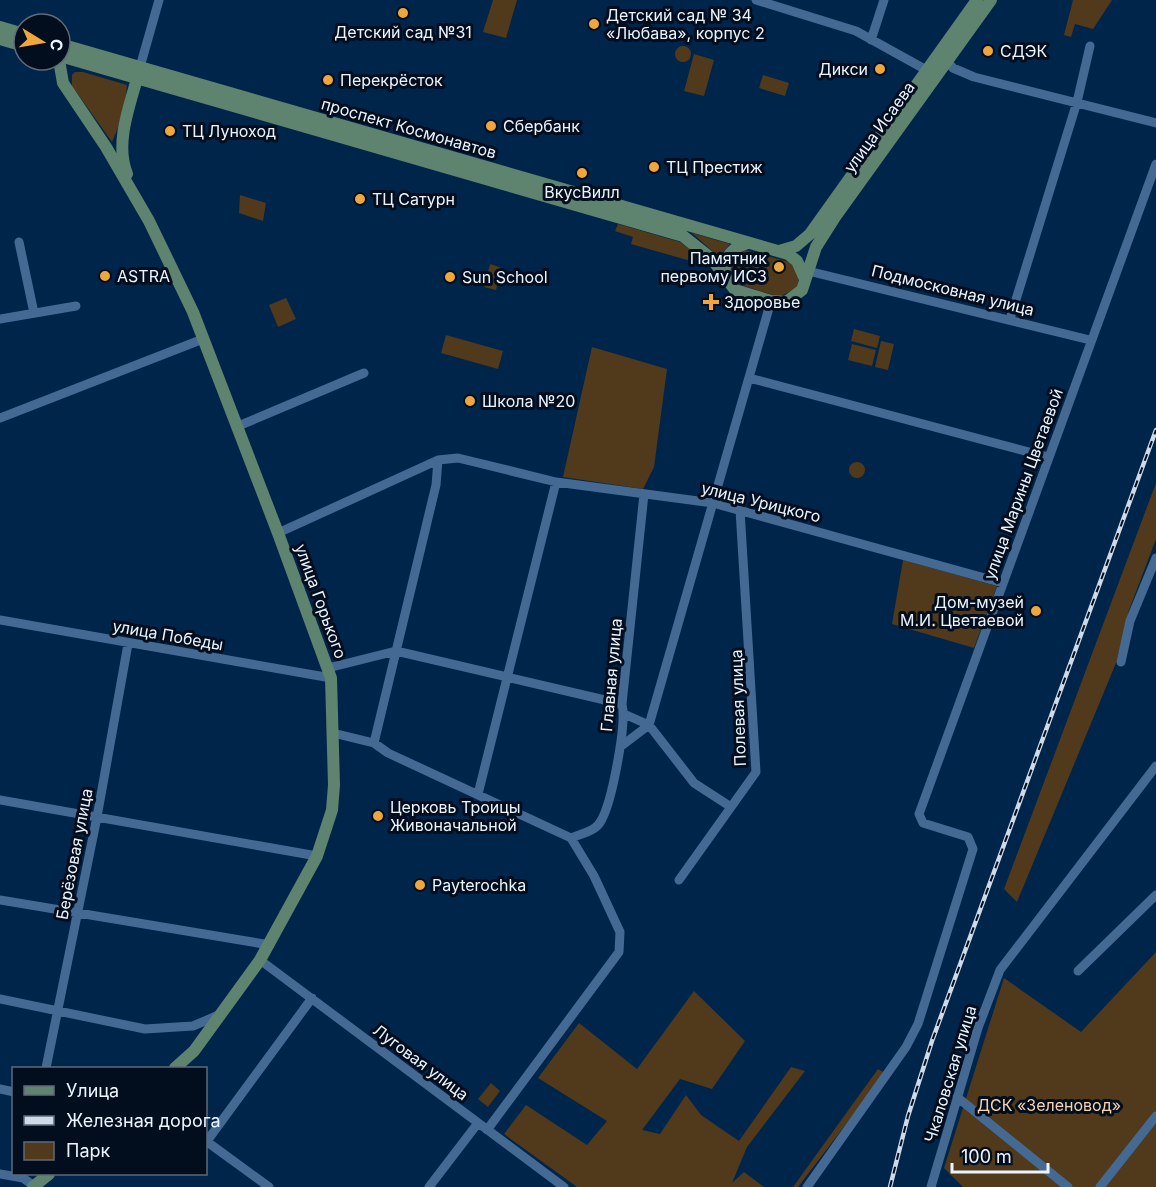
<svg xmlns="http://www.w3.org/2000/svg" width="1156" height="1187" font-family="Inter,sans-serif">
<rect width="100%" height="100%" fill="#00254a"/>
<!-- green -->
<path fill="#503a1b" d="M493 0H517L506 38 483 32Z
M1073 0H1112L1093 29 1075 24 1071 37 1064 35Z
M675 54a8 8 0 1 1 16 0a8 8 0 1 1-16 0Z
M694 54 714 60 704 96 684 91Z
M75 72H83L127 85 124 113 112 142 72 86V75Z
M763 75 789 83 785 96 759 88Z
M240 195 266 203 263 221 239 213Z
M618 224 680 242 702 257 699 266 691 261 631 244 633 237 615 231Z
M692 233 730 244 719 257Z
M745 250 793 263 799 277 797 288 779 297 735 283C726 268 729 256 745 250Z
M490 264 502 268 496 290 484 287Z
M286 298 296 319 278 327 269 305Z
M854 329 880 336 877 348 851 341Z
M446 335 503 351 498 369 441 353Z
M881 341 894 344 888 370 875 367Z
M852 344 876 350 872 366 848 360Z
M592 347 667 369 654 467 643 489 563 477Z
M849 470a8 8 0 1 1 16 0a8 8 0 1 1-16 0Z
M1156 483V539L1129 610 1116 663 1017 902 1004 889Z
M903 560 997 586 974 648 892 624Z
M1156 952V1187H963L944 1168 1004 978 1081 1032Z
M694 991 745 1041 712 1089 680 1079 642 1130 660 1134 686 1095 701 1115 739 1141 791 1067 805 1071 747 1147 732 1183 744 1172 764 1187H577L504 1134 526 1105 587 1145 607 1121 538 1078 579 1023 637 1069Z
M878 1069 885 1073 798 1187H793Z
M491 1083 500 1091 488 1107 478 1099Z"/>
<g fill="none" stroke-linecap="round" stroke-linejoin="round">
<!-- minor -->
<path stroke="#446a94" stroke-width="9" d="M756 0 856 31 930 72
M871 40 884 0
M947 61 953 68 974 77 1156 123
M140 67 159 0
M19 242 34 313
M808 271 1090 340
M0 319 76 306
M1010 319 1077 102 1090 46
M749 378 1048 457
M0 418 203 339
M236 427 364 373
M278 533 438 460 458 458 556 482 713 503 1003 583
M0 620 331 678
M1121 662 1130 621 1156 558
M328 668 396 651 622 704
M624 714 649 725 694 783 731 807
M333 733 374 743 388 753 571 838 594 876 620 932 619 952 487 1130
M374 743 436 485 438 460
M620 747 649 725 771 301
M478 794 556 482
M0 800 317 856
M571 838C582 833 596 832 602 819 612 800 627 724 622 704L644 494
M679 880 756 772 740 510
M0 900 270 945
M260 960 564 1187
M1078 971 1156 895
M0 999 145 1029 193 1026 221 1014
M46 1068 97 817 128 644
M0 1089 14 1092
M957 1097 1068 1187
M206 1141 269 1187
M207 1141 312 998
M0 1174 23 1178 34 1186
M429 1187 478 1123
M807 1187 906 1047 918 1024 973 849 968 837 923 823 919 814 1156 164
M931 1187 978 1028 1000 970 1156 766
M1100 1187 1156 1116"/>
<!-- major -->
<path stroke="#5e836e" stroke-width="12" d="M0 27 24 34
M0 39 24 46
M60 44 788 254 797 261 805 279
M60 56 683 236 712 259 735 290 771 301 786 302 802 290 816 247 835 217 991 0
M59 60 63 83 106 147 149 221 193 312 278 533 331 678 334 785 332 810 317 856 260 960 194 1051 175 1068
M127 174C114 142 131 103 139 71
M779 251 796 246 810 234 977 0
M725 277C723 258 730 248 748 243
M33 1187 49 1174"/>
<defs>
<path id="rail" d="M890 1187 908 1116 932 1041 1156 430"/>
</defs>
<!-- rail casing -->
<use href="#rail" stroke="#cedae7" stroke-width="4.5"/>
<!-- rail -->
<use href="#rail" stroke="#020e1e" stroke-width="2" stroke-dasharray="7" stroke-linecap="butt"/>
</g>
<!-- markers -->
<g fill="#efa73d" stroke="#020e1e" stroke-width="2">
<circle cx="403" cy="13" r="6"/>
<circle cx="594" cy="24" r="6"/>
<circle cx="988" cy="51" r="6"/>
<circle cx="880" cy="69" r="6"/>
<circle cx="328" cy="80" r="6"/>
<circle cx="491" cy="126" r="6"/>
<circle cx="170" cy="131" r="6"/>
<circle cx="654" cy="167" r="6"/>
<circle cx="582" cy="173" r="6"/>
<circle cx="360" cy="199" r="6"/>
<circle cx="779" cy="267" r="6"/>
<circle cx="105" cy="276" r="6"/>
<circle cx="450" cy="277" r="6"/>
<path d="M708 293h6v6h6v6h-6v6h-6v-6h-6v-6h6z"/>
<circle cx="470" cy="401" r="6"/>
<circle cx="1036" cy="611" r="6"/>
<circle cx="378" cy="816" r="6"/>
<circle cx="420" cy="885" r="6"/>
</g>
<g text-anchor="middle" stroke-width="6" stroke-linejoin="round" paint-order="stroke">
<!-- poi labels -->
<g font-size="16" fill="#ecf4fe" stroke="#020e1e" text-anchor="start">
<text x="606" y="21">Детский сад № 34<tspan x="606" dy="18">«Любава», корпус 2</tspan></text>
<text x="403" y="38" text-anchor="middle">Детский сад №31</text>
<text x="1000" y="57">СДЭК</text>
<text x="868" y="75" text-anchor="end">Дикси</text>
<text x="340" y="86">Перекрёсток</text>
<text x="503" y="132">Сбербанк</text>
<text x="182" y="137">ТЦ Луноход</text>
<text x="666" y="173">ТЦ Престиж</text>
<text x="582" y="198" text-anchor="middle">ВкусВилл</text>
<text x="372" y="205">ТЦ Сатурн</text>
<text x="767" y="264" text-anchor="end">Памятник<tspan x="767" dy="18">первому ИСЗ</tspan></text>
<text x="117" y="282">ASTRA</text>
<text x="462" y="283">Sun School</text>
<text x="724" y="308">Здоровье</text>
<text x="482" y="407">Школа №20</text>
<text x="1024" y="608" text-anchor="end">Дом-музей<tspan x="1024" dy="18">М.И. Цветаевой</tspan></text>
<text x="390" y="813">Церковь Троицы<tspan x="390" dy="18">Живоначальной</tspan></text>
<text x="432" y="891">Payterochka</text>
</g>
<!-- street labels -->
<g font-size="16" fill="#ecf4fe" stroke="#020e1e">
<text transform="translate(879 127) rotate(-54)" y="6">улица Исаева</text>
<text transform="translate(409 128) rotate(16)" y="6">проспект Космонавтов</text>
<text transform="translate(953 290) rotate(14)" y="6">Подмосковная улица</text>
<text transform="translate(1023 484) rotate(-70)" y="6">улица Марины Цветаевой</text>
<text transform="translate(761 502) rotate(14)" y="6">улица Урицкого</text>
<text transform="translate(321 601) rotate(70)" y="6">улица Горького</text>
<text transform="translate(168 635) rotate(10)" y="6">улица Победы</text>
<text transform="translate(611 675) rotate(-85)" y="6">Главная улица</text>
<text transform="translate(738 708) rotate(-92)" y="6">Полевая улица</text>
<text transform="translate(74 854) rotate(-79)" y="6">Берёзовая улица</text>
<text transform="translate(421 1062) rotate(37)" y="6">Луговая улица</text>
<text transform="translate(950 1074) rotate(-73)" y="6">Чкаловская улица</text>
</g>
<!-- park labels -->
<g font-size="16" fill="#f9d5a9" stroke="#020e1e">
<text x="1049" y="1111">ДСК «Зеленовод»</text>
</g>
</g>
<!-- legend -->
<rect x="12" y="1067" width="195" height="108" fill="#020e1e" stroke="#606a78" stroke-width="1.5"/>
<rect x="24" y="1086" width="30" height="9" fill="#5e836e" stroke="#606a78" stroke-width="1.5"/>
<text x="66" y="1097" font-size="18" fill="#ecf4fe">Улица</text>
<rect x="24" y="1116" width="30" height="9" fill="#cedae7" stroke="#606a78" stroke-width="1.5"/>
<text x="66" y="1127" font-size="18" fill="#ecf4fe">Железная дорога</text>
<rect x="24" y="1142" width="30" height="18" fill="#503a1b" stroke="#606a78" stroke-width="1.5"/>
<text x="66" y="1157" font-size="18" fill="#ecf4fe">Парк</text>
<!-- north arrow -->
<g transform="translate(42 42) rotate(101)"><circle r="28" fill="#020e1e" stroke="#606a78" stroke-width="1.5"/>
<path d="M0-4.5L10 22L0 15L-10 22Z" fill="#efa73d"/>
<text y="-9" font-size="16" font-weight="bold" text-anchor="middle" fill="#ecf4fe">С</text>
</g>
<!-- scale -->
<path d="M952 1163v9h96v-9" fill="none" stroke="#ecf4fe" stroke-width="3"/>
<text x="961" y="1163" font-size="18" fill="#ecf4fe" stroke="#020e1e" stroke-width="4.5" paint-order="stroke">100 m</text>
</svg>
